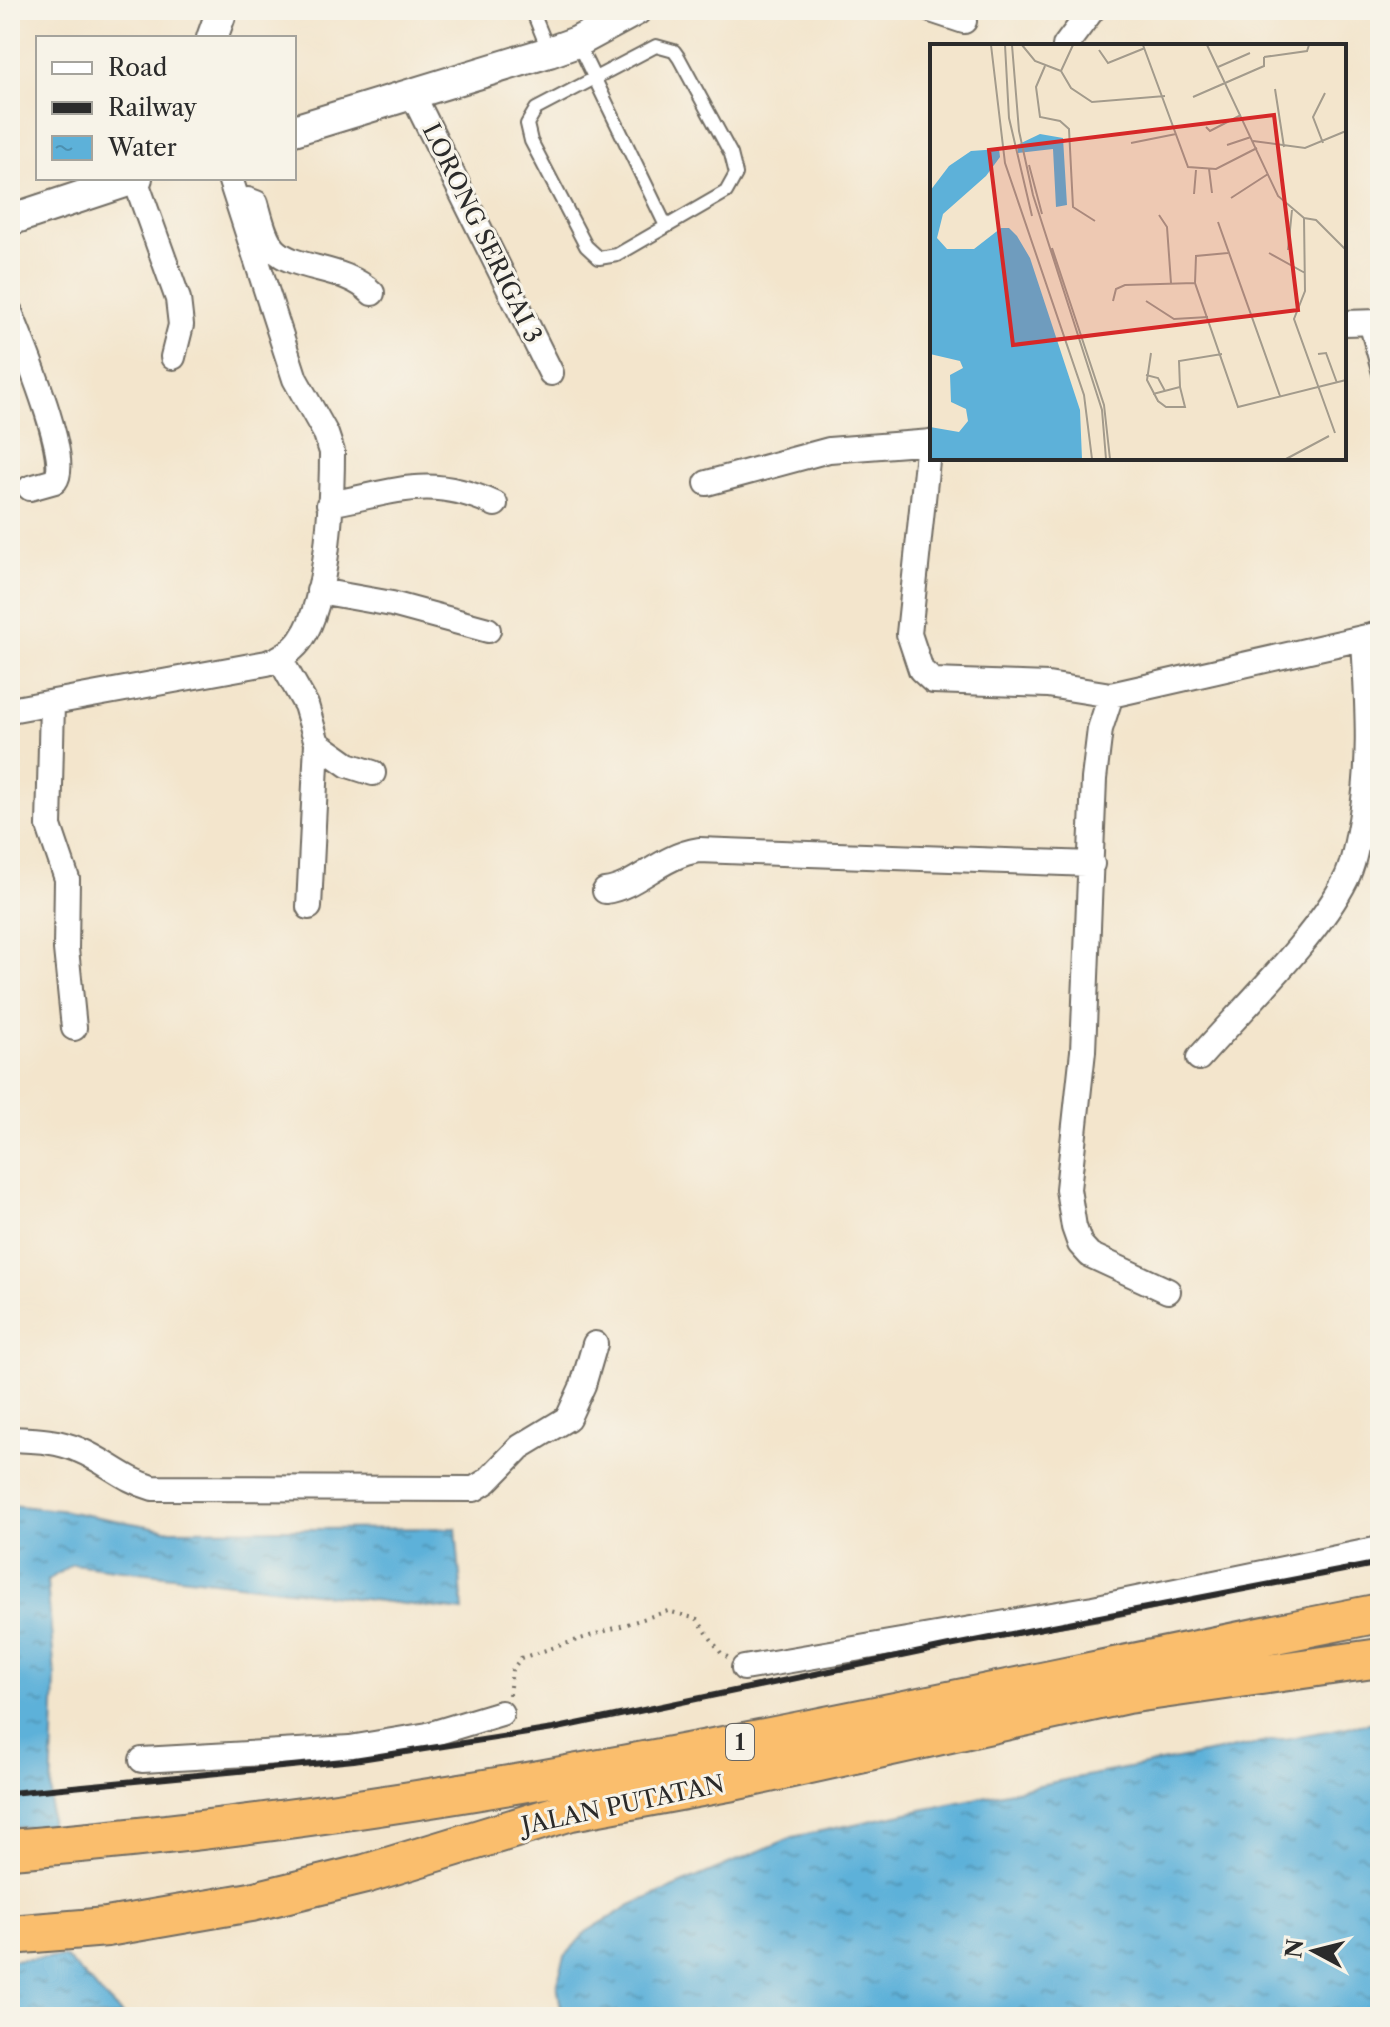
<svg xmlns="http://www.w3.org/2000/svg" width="1390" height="2027" font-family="'Libre Caslon Text',serif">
<defs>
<pattern id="water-ripples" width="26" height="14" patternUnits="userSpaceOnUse" patternTransform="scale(2)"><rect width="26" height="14" fill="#5db1d9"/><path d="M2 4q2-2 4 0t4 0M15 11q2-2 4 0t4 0" fill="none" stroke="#4d90b0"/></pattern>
</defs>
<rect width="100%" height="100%" fill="#f7f3e8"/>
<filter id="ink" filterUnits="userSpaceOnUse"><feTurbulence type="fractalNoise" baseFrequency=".0125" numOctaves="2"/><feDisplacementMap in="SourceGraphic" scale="16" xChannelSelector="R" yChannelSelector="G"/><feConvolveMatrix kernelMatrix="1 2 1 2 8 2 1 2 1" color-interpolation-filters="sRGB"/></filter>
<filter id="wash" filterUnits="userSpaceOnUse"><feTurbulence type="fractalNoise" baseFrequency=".006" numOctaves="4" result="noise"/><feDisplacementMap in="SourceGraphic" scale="32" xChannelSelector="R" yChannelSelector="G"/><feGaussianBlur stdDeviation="1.8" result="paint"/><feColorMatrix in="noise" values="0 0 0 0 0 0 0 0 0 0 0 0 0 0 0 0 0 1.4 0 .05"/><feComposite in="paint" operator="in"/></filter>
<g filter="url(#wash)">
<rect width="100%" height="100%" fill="#f3e5cc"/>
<!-- water -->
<path fill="url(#water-ripples)" stroke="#446e82" stroke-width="2" d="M10 1505 59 1510 171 1530 456 1528 463 1611 72 1564 47 1581 55 1677 50 1825 10 1828Z
M1380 1721V2017H564L562 2014 557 1984 565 1956 586 1932 631 1905 793 1837 1054 1782Z
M65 1957 124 2017H10V1960Z"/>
</g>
<g filter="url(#ink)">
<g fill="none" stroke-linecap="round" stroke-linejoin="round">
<defs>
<path id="service" d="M532 10 549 52
M577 42 666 226
M656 46 674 51 679 58 731 154 736 174 726 192 617 255 599 258 586 246 531 141 527 124 536 109Z
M1365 323 1380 377"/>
<path id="minor" d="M931 10 964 21
M1065 46 1092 10
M412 93 551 373
M135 179 178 299 181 325 173 357
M248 200 256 203C260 217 264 238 275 250 296 271 344 265 372 293
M10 312C21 341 72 459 55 481L30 488
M1344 323 1380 322
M929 442 909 634 921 670 933 681 1048 685 1111 695 1380 634
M707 483 829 450 932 442
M329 504C396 492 429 474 495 504
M319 591 392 604 488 630
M280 659 306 705 317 743 348 765 373 773
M1111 695 1100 729 1094 779 1083 1051 1068 1189 1074 1227 1080 1244 1090 1255 1168 1291
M52 704 49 826 67 879 66 949 74 1028
M10 710 267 663C281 658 294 651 302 638 328 601 332 498 332 452L326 434 295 379 230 178
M605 891C637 887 660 856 699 850L1092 864
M309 907 317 743
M1199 1058C1242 1009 1318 936 1346 879 1355 861 1357 840 1361 820 1372 758 1367 701 1364 638
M10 1439C34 1440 57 1440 79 1450 106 1461 124 1480 153 1488L474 1489 487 1481 520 1447 568 1418 583 1385 595 1344
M744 1668 1093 1608 1380 1549
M142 1760 350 1748 428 1735 501 1713"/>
<path id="tertiary" d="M212 38 222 10
M294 130 549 52 577 42 636 10
M10 220 137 178"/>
<path id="trunk" d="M10 1849C473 1813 926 1702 1380 1613
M10 1935 107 1927 251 1902 365 1874 571 1811 733 1781 1127 1694 1380 1658"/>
</defs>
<!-- service casing -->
<use href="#service" stroke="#716c63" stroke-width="16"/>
<!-- minor casing -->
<use href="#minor" stroke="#716c63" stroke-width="28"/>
<!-- tertiary casing -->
<use href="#tertiary" stroke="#716c63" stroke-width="34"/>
<!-- trunk casing -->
<use href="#trunk" stroke="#716c63" stroke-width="42"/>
<!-- path -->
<path stroke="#716c63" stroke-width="4" stroke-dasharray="2 6" stroke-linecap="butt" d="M509 1695 512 1670 521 1658 668 1611 697 1619 721 1653 729 1658"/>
<!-- service -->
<use href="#service" stroke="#fff" stroke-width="12"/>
<!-- minor -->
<use href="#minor" stroke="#fff" stroke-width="24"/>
<!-- tertiary -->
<use href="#tertiary" stroke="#fff" stroke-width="30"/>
<!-- trunk -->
<use href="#trunk" stroke="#fabe6d" stroke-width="38"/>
<!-- rail -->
<path stroke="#2b2b2b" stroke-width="6" d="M10 1793 354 1760 553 1729 949 1646 1380 1563"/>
</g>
</g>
<g text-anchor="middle" stroke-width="6" stroke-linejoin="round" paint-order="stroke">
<!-- shield labels -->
<rect fill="#f7f3e8" stroke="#686764" stroke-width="2" x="726" y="1724" width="28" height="36" rx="6"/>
<g font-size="22" font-weight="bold" fill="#2b2b2b">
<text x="740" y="1750">1</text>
</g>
<!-- street labels -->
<g font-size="24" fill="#2b2b2b" stroke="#f7f3e8">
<text transform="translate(482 233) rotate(64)" y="8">LORONG SERIGAI 3</text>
<text transform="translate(623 1805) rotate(-12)" y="8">JALAN PUTATAN</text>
</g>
</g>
<!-- overview -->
<g transform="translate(930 44)">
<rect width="416" height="416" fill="#f3e5cc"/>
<path d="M110 90 133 94 137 161 126 163 123 105 88 109 87 101ZM69 105 70 113 56 132 13 170 7 194 17 205H44L71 184H79L87 192 100 214 150 366 152 415H0V383L29 388 38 377 36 365 21 358 20 331 33 324 30 317 0 310V147L19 122 41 107Z" fill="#5db1d9"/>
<path fill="none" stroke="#a39b8c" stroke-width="2" d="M61 1 75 119 154 351 162 415M75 1 79 74 102 172M82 1 89 87 103 151 172 366 176 415M92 1 105 17 131 27M213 1 258 123 286 125 327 104M277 1 348 152 374 174 375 247 364 275 405 389M169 6 178 19 215 4M334 13 377 7 379 1M115 22 106 43 110 73 130 77 139 85 143 163 165 177M288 23 320 9M131 27 141 44 162 58 235 52M131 27 143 1M345 45 354 103M263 53 334 22V13M276 83 280 87 311 71M323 97 375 104 416 87M201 99 246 90M393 99 383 73 395 49M297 101 321 93M99 121 112 170M279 125 282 149M264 150 266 126M301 154 338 130M229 171 237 183 241 239M374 174 386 176 416 206M288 178 350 352M122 204 174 361 180 415M358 206 362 166M298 209 266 212 265 239 308 363 416 336M339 209 375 229M183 257 186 245 195 241 265 239M216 257 244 275 278 273M221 309 217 336 228 357 236 363H255L250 343M388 310 396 309 407 339M216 331 228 334 235 347M223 350 250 343 249 317 292 310M356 415 399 392"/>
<path fill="#d62828" fill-opacity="0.15" stroke="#d62828" stroke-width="4" d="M344 71 368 266 83 301 59 106Z"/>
<rect width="416" height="416" fill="none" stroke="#2b2b2b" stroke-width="4"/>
</g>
<!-- margin -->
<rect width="1390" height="2027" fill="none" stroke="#f7f3e8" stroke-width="40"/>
<!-- legend -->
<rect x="36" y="36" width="260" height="144" fill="#f7f3e8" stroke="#a5a39c" stroke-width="2"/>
<rect x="52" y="62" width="40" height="12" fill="#ffffff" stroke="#a5a39c" stroke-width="2"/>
<text x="108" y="76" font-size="24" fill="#2b2b2b">Road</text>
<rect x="52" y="102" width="40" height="12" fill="#2b2b2b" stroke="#a5a39c" stroke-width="2"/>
<text x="108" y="116" font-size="24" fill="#2b2b2b">Railway</text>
<rect x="52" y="136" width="40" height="24" fill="url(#water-ripples)" stroke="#a5a39c" stroke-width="2"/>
<text x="108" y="156" font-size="24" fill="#2b2b2b">Water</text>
<!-- north arrow -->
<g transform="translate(1314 1951) rotate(277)" stroke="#f7f3e8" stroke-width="6" paint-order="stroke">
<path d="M0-6L14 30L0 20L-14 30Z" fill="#2b2b2b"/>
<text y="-12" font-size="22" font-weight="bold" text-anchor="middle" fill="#2b2b2b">N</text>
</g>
</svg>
